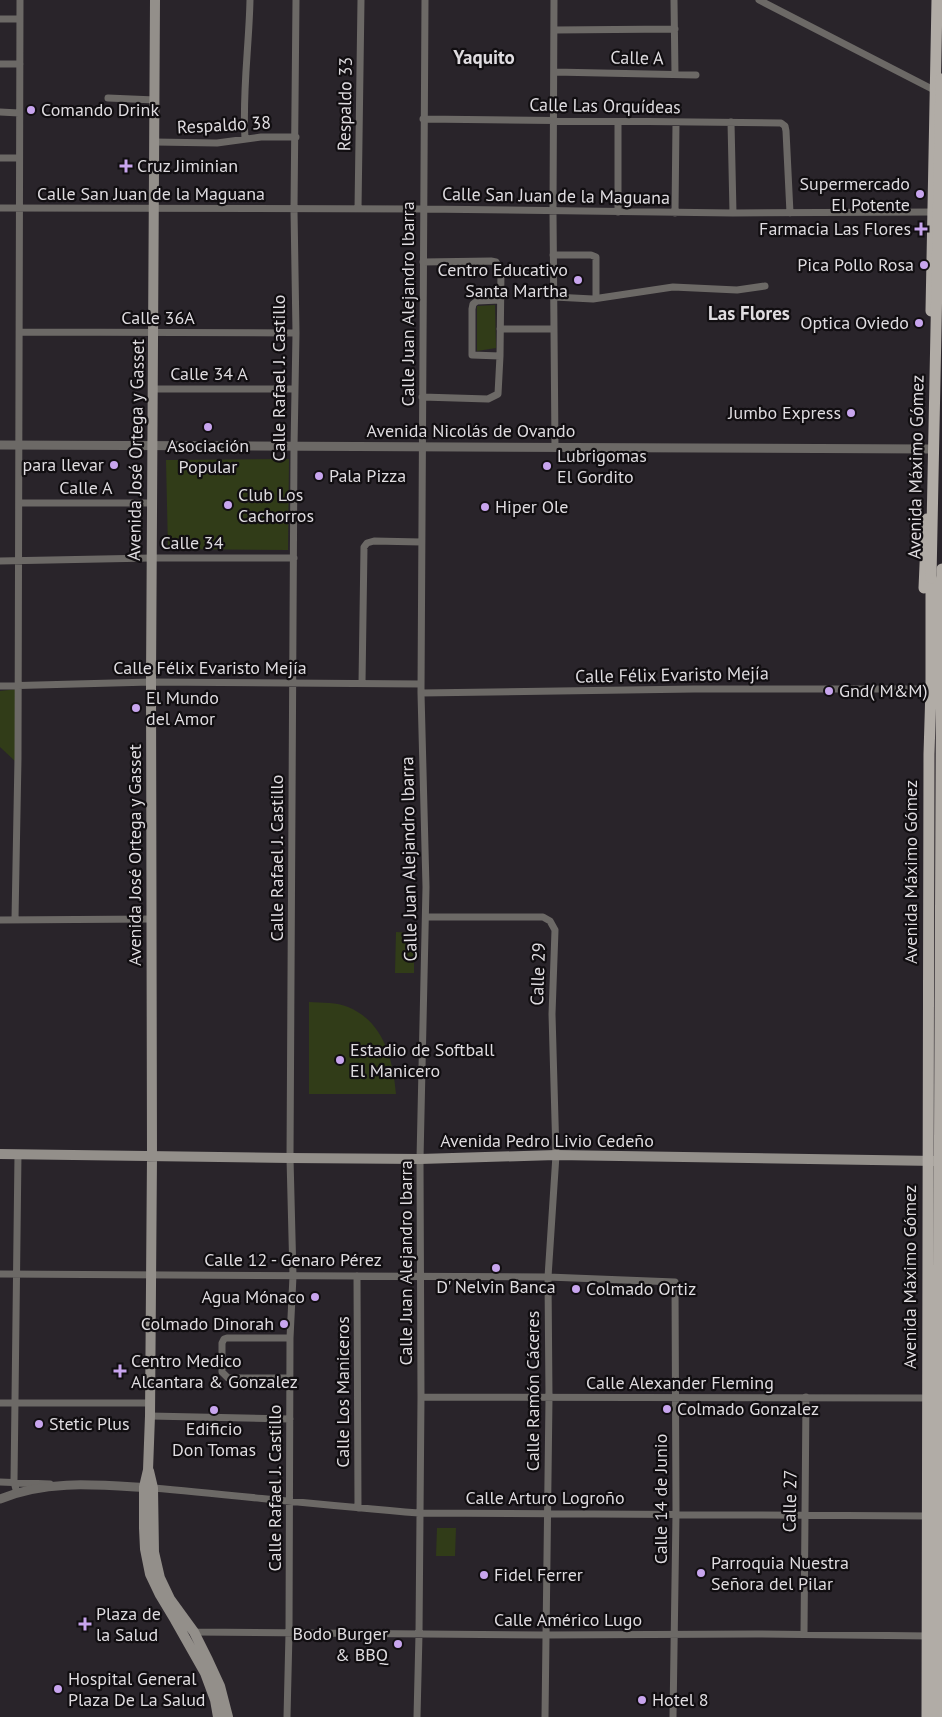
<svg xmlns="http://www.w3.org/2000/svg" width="942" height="1717" font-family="'PT Sans',sans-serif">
<rect width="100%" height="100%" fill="#29242a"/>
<!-- green -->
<path fill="#313c18" d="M495 305 496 348 477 351V306Z
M289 459 288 550 168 549 166 460Z
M18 689 16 762 0 747V691Z
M396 932 414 933V973H395Z
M309 1002C322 1003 337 1002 348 1007 384 1022 393 1059 396 1094H309Z
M437 1528H456L455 1556H436Z"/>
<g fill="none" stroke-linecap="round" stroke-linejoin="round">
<!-- minor -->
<path stroke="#6c6966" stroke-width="7" d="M554 0 553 212 555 448
M674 0 675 74
M759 0 934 90
M0 19H20
M555 30 675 29
M0 64H20
M554 72 696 75
M108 98 155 100
M0 112 19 113
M423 119 781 123 785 126 786 131 790 213
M731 122 733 213
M245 139C242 93 249 47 250 0
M155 142 217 143 261 137H296
M0 158H19
M0 208 423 209 733 213 935 212
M358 209 361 0
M618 212V122
M675 213 676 122
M553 255H591L596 257V298
M554 297 593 299 673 287 737 290 765 286
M500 329H553
M20 332 296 333
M500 356 472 355V309L473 304 477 301 500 300
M154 389H295
M422 397 488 399 498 394 500 356 501 271 496 262 491 261 423 262
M19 503H152
M0 561 151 558H294
M362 683 364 547 367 543 374 541 421 542
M0 686 151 682 421 684
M421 693 694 689H923
M426 917H543L550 921 555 930 552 1014 556 1155 548 1277 549 1398 545 1717
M15 919 18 758 20 0
M0 920 152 919
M0 1274 548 1277 675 1282 676 1514 673 1717
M357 1276 358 1508
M290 1378H228L222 1372V1343L224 1339 227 1338H290
M421 1397 931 1398
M0 1403H149
M150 1416 290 1419
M0 1482 50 1484
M153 1488C242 1496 331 1506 419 1513L929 1516
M17 1493 14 1482 18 1154
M191 1629 194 1632 545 1635 756 1634 929 1636
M804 1634 806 1397
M287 1717 289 1633 290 1338 293 1276 290 1158 294 447 296 333 294 210 296 0
M417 1717 419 1634 421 1397 420 1159 426 887 421 693 425 0"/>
<!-- tertiary -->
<path stroke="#6c6966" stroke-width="9" d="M0 445 930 449
M0 1499C48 1479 100 1485 150 1488"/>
<!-- secondary -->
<path stroke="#938f8a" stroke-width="10" d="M155 0 151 682 152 1156 150 1416 148 1470 144 1487V1528L145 1549 150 1574 160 1595 175 1620 205 1673 215 1700 218 1717
M0 1154 290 1158 420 1159 556 1155 936 1161
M149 1471 153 1488 154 1552 160 1578 170 1599 194 1632 208 1660 220 1686 228 1717"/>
<!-- primary -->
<path stroke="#b1aca6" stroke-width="11" d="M931 311 937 0
M924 588 927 519
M927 1717 929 754 931 688V578
M937 1717 942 569"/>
<!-- primary-bridge -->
<path stroke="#b1aca6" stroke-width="11" d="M931 578 941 79"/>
</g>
<!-- markers -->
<g fill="#c8a5ee" stroke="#110e11" stroke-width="2">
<circle cx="31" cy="110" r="5"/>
<path d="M123.5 158.5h5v5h5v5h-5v5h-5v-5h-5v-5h5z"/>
<circle cx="920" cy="194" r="5"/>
<path d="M918.5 221.5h5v5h5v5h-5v5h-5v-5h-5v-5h5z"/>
<circle cx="924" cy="265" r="5"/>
<circle cx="578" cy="280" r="5"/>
<circle cx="919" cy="323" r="5"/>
<circle cx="851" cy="413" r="5"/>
<circle cx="208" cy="427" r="5"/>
<circle cx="114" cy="465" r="5"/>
<circle cx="547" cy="466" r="5"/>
<circle cx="319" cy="476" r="5"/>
<circle cx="228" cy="505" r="5"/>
<circle cx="485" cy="507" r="5"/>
<circle cx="829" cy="691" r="5"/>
<circle cx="136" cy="708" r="5"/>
<circle cx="340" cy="1060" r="5"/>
<circle cx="496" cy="1268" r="5"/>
<circle cx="576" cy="1289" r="5"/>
<circle cx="315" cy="1297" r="5"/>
<circle cx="284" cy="1324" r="5"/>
<path d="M117.5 1363.5h5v5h5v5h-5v5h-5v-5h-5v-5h5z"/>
<circle cx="667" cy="1409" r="5"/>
<circle cx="214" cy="1410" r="5"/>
<circle cx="39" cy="1424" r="5"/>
<circle cx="701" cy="1573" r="5"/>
<circle cx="484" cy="1575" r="5"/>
<path d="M82.5 1616.5h5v5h5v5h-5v5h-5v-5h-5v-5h5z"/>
<circle cx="398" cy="1644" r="5"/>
<circle cx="58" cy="1689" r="5"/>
<circle cx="642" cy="1700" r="5"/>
</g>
<g text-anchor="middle" stroke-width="4.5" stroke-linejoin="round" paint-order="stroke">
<!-- street labels -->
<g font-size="18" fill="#dfdce0" stroke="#110e11">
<text transform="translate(637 58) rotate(1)" y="6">Calle A</text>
<text transform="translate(345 104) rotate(-89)" y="6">Respaldo 33</text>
<text transform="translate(605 106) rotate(1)" y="6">Calle Las Orquídeas</text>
<text transform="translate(224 125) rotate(-3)" y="6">Respaldo 38</text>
<text x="151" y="200">Calle San Juan de la Maguana</text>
<text transform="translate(556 196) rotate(1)" y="6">Calle San Juan de la Maguana</text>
<text transform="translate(408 304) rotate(-90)" y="6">Calle Juan Alejandro lbarra</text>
<text x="158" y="324">Calle 36A</text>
<text x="209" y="380">Calle 34 A</text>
<text transform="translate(279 378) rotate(-90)" y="6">Calle Rafael J. Castillo</text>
<text x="471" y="437">Avenida Nicolás de Ovando</text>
<text transform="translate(136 450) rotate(-89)" y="6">Avenida José Ortega y Gasset</text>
<text transform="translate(916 467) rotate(-89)" y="6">Avenida Máximo Gómez</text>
<text x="86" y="494">Calle A</text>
<text x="192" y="549">Calle 34</text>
<text x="210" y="674">Calle Félix Evaristo Mejía</text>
<text transform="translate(672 675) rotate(-1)" y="6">Calle Félix Evaristo Mejía</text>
<text transform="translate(135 855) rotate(-90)" y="6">Avenida José Ortega y Gasset</text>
<text transform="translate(277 858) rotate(-90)" y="6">Calle Rafael J. Castillo</text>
<text transform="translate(409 859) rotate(-91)" y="6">Calle Juan Alejandro lbarra</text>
<text transform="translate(911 872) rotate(-90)" y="6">Avenida Máximo Gómez</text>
<text transform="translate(538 974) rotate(-88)" y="6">Calle 29</text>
<text x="547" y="1147">Avenida Pedro Livio Cedeño</text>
<text x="293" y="1266">Calle 12 - Genaro Pérez</text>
<text transform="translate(406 1263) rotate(-90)" y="6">Calle Juan Alejandro lbarra</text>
<text transform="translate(910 1277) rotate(-90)" y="6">Avenida Máximo Gómez</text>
<text x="680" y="1389">Calle Alexander Fleming</text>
<text transform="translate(533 1391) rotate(-90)" y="6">Calle Ramón Cáceres</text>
<text transform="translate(343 1392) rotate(-90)" y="6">Calle Los Maniceros</text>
<text transform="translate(275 1488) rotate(-90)" y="6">Calle Rafael J. Castillo</text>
<text x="545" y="1504">Calle Arturo Logroño</text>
<text transform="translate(661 1499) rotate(-90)" y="6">Calle 14 de Junio</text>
<text transform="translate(790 1501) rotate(-89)" y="6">Calle 27</text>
<text x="568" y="1626">Calle Américo Lugo</text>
</g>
<!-- poi labels -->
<g font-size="18" fill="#dfdce0" stroke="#110e11" text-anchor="start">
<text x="41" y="116">Comando Drink</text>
<text x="137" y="172">Cruz Jiminian</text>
<text x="910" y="190" text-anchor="end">Supermercado<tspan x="910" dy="21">El Potente</tspan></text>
<text x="911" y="235" text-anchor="end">Farmacia Las Flores</text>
<text x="914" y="271" text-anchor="end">Pica Pollo Rosa</text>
<text x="568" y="276" text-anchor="end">Centro Educativo<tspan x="568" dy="21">Santa Martha</tspan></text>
<text x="909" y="329" text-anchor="end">Optica Oviedo</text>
<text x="841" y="419" text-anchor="end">Jumbo Express</text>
<text x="208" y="452" text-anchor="middle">Asociación<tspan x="208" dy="21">Popular</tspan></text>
<text x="557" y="462">Lubrigomas<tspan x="557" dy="21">El Gordito</tspan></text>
<text x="104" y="471" text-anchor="end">para llevar</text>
<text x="329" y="482">Pala Pizza</text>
<text x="238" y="501">Club Los<tspan x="238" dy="21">Cachorros</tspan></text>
<text x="495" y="513">Hiper Ole</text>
<text x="839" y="697">Gnd( M&amp;M)</text>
<text x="146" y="704">El Mundo<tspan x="146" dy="21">del Amor</tspan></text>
<text x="350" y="1056">Estadio de Softball<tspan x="350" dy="21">El Manicero</tspan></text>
<text x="496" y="1293" text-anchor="middle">D' Nelvin Banca</text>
<text x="586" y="1295">Colmado Ortiz</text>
<text x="305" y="1303" text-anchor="end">Agua Mónaco</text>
<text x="274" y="1330" text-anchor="end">Colmado Dinorah</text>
<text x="131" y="1367">Centro Medico<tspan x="131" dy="21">Alcantara &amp; Gonzalez</tspan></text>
<text x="677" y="1415">Colmado Gonzalez</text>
<text x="49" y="1430">Stetic Plus</text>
<text x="214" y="1435" text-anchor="middle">Edificio<tspan x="214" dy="21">Don Tomas</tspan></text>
<text x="711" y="1569">Parroquia Nuestra<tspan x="711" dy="21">Señora del Pilar</tspan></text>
<text x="494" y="1581">Fidel Ferrer</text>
<text x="96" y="1620">Plaza de<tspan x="96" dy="21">la Salud</tspan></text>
<text x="388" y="1640" text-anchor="end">Bodo Burger<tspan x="388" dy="21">&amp; BBQ</tspan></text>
<text x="68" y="1685">Hospital General<tspan x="68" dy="21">Plaza De La Salud</tspan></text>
<text x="652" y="1706">Hotel 8</text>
</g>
<!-- neighbourhood labels -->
<g font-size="19" font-weight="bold" fill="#dfdce0" stroke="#110e11">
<text x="484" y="64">Yaquito</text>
<text x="749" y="320">Las Flores</text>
</g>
</g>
</svg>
